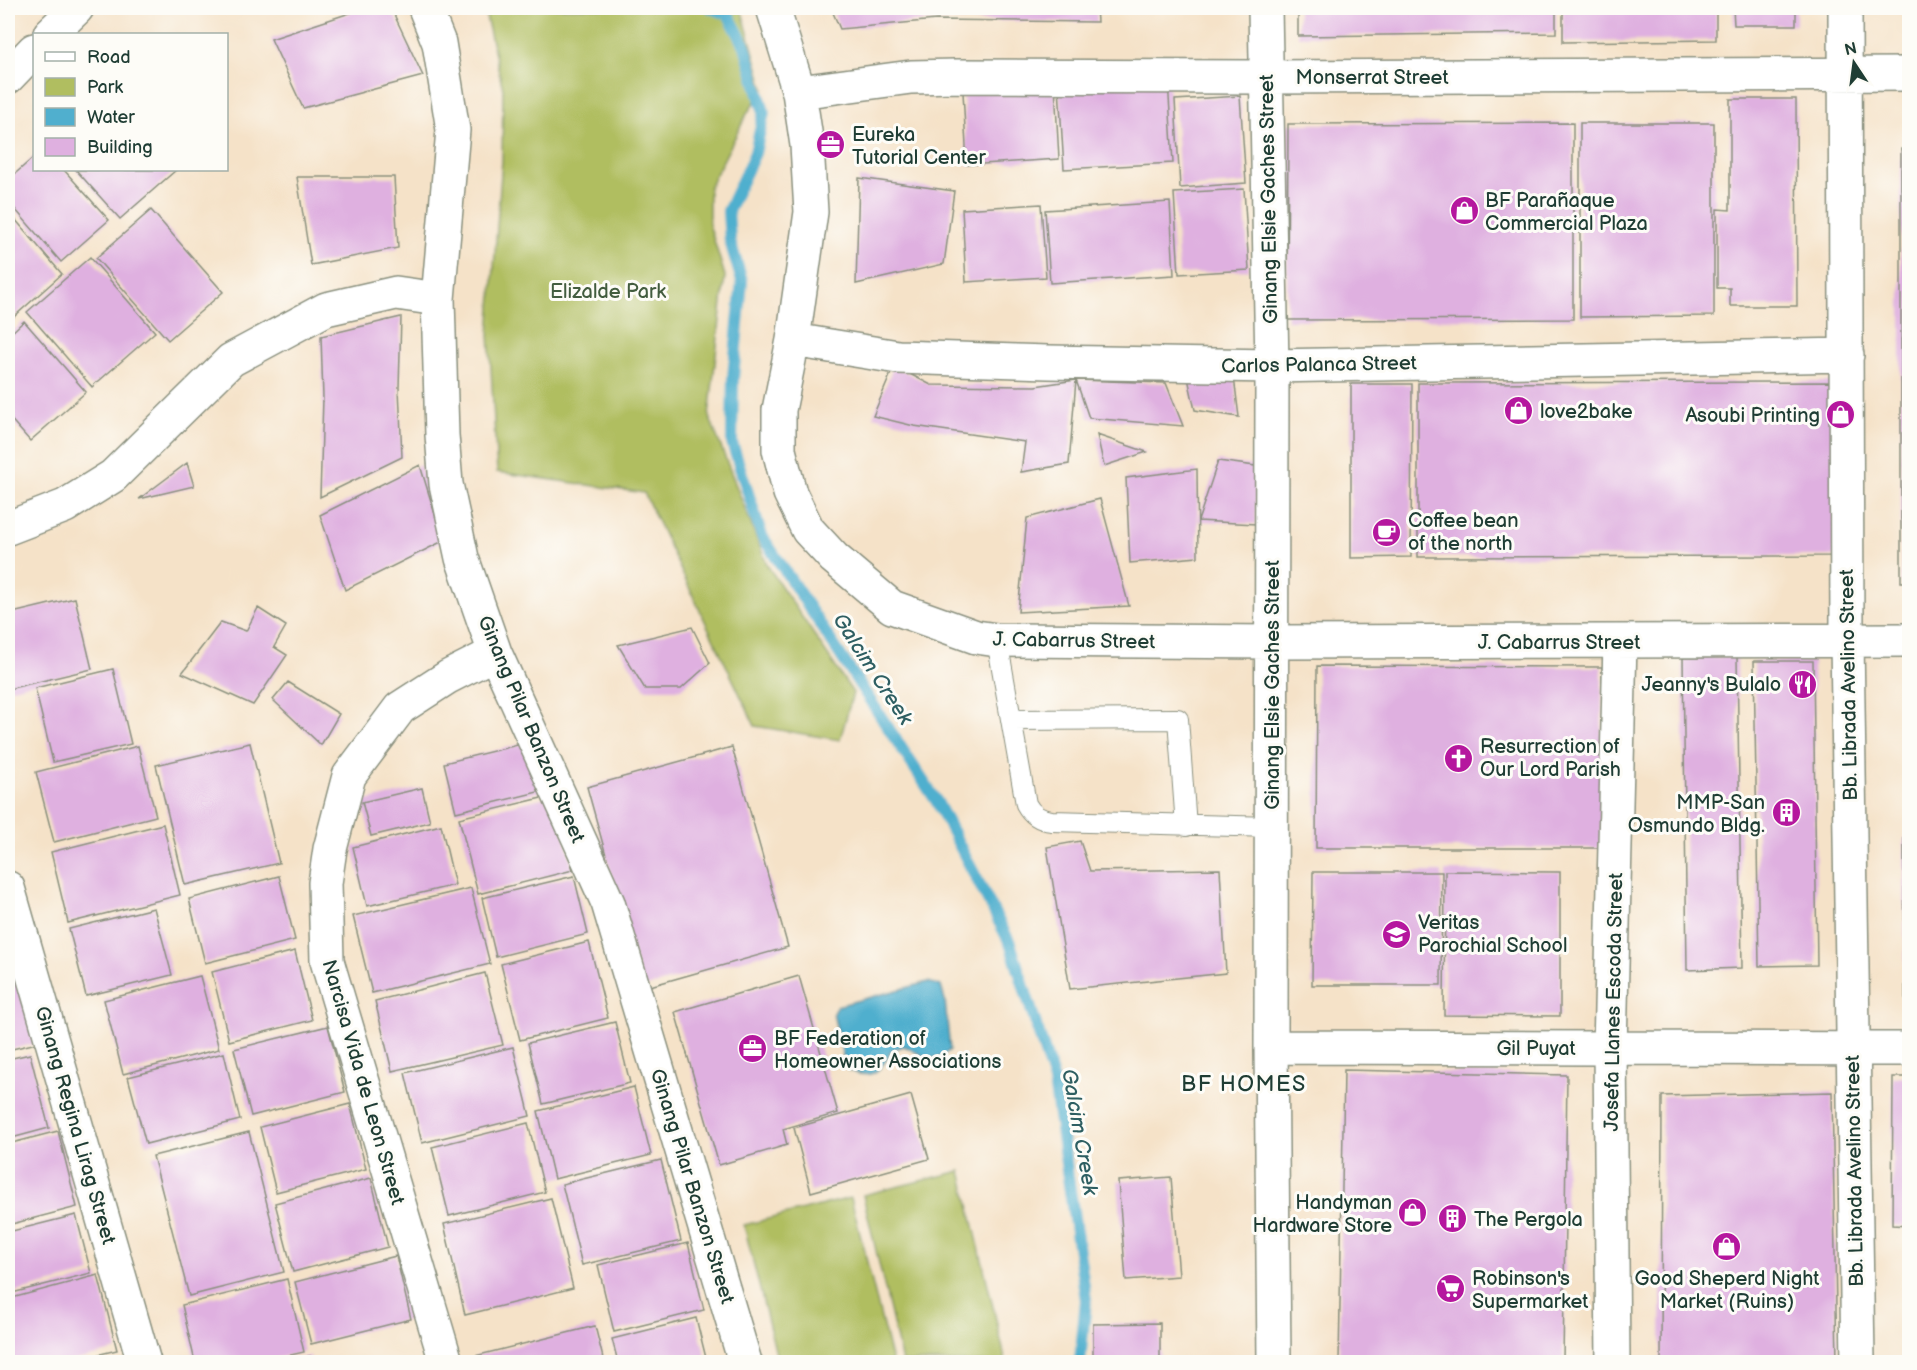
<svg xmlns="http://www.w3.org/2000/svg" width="1917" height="1370" font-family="'Balsamiq Sans',sans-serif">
<rect width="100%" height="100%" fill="#fdfcf7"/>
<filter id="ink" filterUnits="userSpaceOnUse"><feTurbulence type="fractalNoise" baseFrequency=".0167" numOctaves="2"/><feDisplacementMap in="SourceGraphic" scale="12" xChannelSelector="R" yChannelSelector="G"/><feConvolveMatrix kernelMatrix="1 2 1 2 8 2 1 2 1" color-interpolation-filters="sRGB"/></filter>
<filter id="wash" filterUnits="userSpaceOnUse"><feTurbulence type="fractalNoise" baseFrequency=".008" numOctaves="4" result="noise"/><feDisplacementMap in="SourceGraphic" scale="24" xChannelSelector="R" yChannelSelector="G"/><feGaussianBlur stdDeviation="1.35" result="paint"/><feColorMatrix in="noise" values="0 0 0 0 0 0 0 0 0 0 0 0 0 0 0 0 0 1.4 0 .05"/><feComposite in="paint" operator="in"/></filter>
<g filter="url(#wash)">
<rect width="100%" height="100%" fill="#f5e2c8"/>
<!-- green -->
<path fill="#b0be60" stroke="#687e4a" stroke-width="1.5" d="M484 8H741L764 89 748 112 709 188V224L725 276 709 416 767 565 853 693 840 740 755 726 644 493 497 472 489 334 502 160 503 89Z
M961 1171 1006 1362H902L863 1195Z
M851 1198 892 1362H778L744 1225Z"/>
<!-- water -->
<path fill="#50afce" stroke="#387681" stroke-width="1.5" d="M928 982 941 986 945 1001 950 1050C932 1065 923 1055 904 1046L892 1050C880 1073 871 1081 846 1069L833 1013 837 1006Z"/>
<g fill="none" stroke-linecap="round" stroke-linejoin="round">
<!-- stream -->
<path stroke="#50afce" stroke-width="12" d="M711 8 728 14 745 46 764 112 755 153 728 211 730 241 742 281 733 378 732 443 762 536 937 802 1010 943 1054 1081 1086 1300 1080 1362"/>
</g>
<g id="blocks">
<!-- building -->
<path fill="#dfb0e0" d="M365 8H391L423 76 303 108 271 39Z
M831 8H1096L1097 22 936 20 840 29Z
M1298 8H1556V33L1298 36Z
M1563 8H1716V40L1563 42Z
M1733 8H1796V25H1734Z
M1168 80 1173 163 1064 169 1059 87Z
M1055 86 1059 159 967 165 963 92Z
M1240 96 1246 183 1180 188 1175 100Z
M1730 99H1796L1797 306H1730V288H1717V209L1730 210Z
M1573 123V319L1287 320 1288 124Z
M1580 123H1714V316L1580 317Z
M1901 149H1910V582H1901Z
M34 157V170H64L109 220 61 262 8 201V180Z
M76 170H176L120 219Z
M297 177H394L398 248 311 265Z
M859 178 954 191 944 264 856 284Z
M1244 189 1249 270 1179 274 1174 193Z
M1170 202 1174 275 1050 283 1045 210Z
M1041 204 1046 277 966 282 962 209Z
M151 210 223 292 168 340 96 258Z
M8 211 62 274 8 322Z
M90 257 155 332 92 387 27 312Z
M401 317 399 388 402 457 320 497 323 398 321 336Z
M24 321 86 392 30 441 8 416V336Z
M894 366 931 385 1035 386 1076 380 1069 464 1021 472 1025 442 914 426 873 416Z
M1234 377 1239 417 1195 410 1188 378Z
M1076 380 1166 383 1183 426 1089 418Z
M1835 382V556L1418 557V383Z
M1351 384H1412L1411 557 1351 558Z
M1097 435 1147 452 1104 466Z
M1218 461 1255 466 1256 524 1198 521Z
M187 463 194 486 139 499Z
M420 465 443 541 345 590 320 515Z
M1197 469 1198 557 1130 563 1126 478Z
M1100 499 1129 606 1018 612 1027 518Z
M75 598 92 669 8 689V614Z
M258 608 286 626 274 647 287 655 253 705 182 673 221 622 246 631Z
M692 627 710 663 681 689H645L618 645Z
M1737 657 1742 968 1687 970 1683 658Z
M1754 661H1813L1817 965 1759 966Z
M1317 666 1602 667 1601 848H1316Z
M113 669 131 744 53 762 35 688Z
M288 682 339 714 321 745 273 700Z
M534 741 546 790 456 812 444 763Z
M250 743 279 863 185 885 156 765Z
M138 746 156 816 54 842 36 772Z
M732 747 788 947 643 988 587 787Z
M422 788 430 822 371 836 362 802Z
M554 795 573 870 478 894 459 818Z
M163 824 180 895 68 923 51 852Z
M441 825 455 885 367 906 353 847Z
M1904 838H1910V998H1905Z
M1080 841 1090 871 1220 869 1226 973 1070 989 1047 847Z
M1445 871 1560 872V1016L1444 1015Z
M1313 872H1442L1441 985H1312Z
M279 876 295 940 205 963 189 899Z
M574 876 588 934 496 957 482 898Z
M471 888 490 964 372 993 353 916Z
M154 908 172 975 86 996 69 929Z
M8 934 37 1043 8 1050Z
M589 942 608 1018 520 1040 501 964Z
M295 951 312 1020 229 1041 212 972Z
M485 973 503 1045 392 1071 375 1001Z
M200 976 219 1049 123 1074 104 1000Z
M799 976 838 1113 783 1129 787 1145 719 1165 675 1012Z
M615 1022 630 1083 543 1104 528 1043Z
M328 1026 345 1092 251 1116 234 1049Z
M513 1047 530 1116 422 1143 405 1073Z
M224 1053 240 1120 146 1144 128 1077Z
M30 1054 49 1128 8 1139V1059Z
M1344 1070 1567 1075 1563 1362H1339Z
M1893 1077H1910V1226L1892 1225Z
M634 1087 651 1155 554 1179 538 1111Z
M1832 1092 1837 1362H1661L1662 1096Z
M911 1095 929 1159 811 1192 794 1128Z
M350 1104 366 1169 276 1192 260 1127Z
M528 1123 545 1192 449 1216 432 1147Z
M58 1131 77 1207 8 1225V1144Z
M249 1132 284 1272 189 1296 153 1156Z
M661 1160 681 1241 582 1265 562 1184Z
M1171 1177 1179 1276 1126 1280 1118 1181Z
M371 1178 388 1247 293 1272 275 1203Z
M551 1198 573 1288 465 1315 444 1224Z
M76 1215 91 1273 8 1294V1232Z
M688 1243 704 1310 614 1332 598 1265Z
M396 1256 411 1319 311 1344 295 1282Z
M98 1275 117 1350 68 1362H11L8 1348V1299Z
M287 1279 304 1352 260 1362H195L182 1305Z
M696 1318 707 1362H618L612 1339Z
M1160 1323V1362H1093V1324Z
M595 1326 604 1362H477L475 1356Z
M310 1356 311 1362H285Z"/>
</g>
</g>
<g filter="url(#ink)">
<use href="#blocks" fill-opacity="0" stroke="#8a907e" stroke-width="1.5"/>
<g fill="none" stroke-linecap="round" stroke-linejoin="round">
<defs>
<path id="service" d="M997 640 1026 804C1032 815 1040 820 1052 821L1272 827
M1011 720 1178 719 1186 826"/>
<path id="minor" d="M425 8 439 43 453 130 438 299 442 435 446 484 462 558 495 653 608 903 745 1362
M773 8 799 92 807 145 811 212 793 340 779 410V450L790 493 808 530 834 558 892 607 976 637 997 640 1272 642 1910 640
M1265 8 1272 366 1271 1047 1274 1362
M1845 8 1847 640 1858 1362
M799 92 911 77 957 76 1265 77 1910 74
M793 340 898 357 1048 362 1272 366 1847 355
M8 528 65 506 113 476 231 360 326 309 396 293 438 299
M8 888 144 1362
M1271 1047 1910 1049
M446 1362 327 961 325 883 330 849 349 776 400 708 448 677 495 653
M1613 1362 1610 1048 1620 642"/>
<path id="tertiary" d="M50 34 77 8
M8 77 34 50"/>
</defs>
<!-- service casing -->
<use href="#service" stroke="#8a907e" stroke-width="22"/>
<!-- minor casing -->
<use href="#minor" stroke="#8a907e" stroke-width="36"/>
<!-- tertiary casing -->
<use href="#tertiary" stroke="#8a907e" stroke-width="36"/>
<!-- service -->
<use href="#service" stroke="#fff" stroke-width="20"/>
<!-- minor -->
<use href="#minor" stroke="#fff" stroke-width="33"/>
<!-- tertiary -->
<use href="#tertiary" stroke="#fff" stroke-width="33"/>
</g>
</g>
<!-- icons -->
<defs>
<symbol id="office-disc" viewBox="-11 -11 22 22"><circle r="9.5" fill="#b5179e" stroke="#fdfcf7"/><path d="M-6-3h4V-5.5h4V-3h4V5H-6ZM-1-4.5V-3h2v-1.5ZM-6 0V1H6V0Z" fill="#fff"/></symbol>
<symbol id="shop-disc" viewBox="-11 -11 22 22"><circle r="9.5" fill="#b5179e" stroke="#fdfcf7"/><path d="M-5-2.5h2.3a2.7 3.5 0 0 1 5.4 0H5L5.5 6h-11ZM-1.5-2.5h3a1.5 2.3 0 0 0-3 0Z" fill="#fff"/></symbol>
<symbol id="cafe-disc" viewBox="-11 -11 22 22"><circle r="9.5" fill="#b5179e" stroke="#fdfcf7"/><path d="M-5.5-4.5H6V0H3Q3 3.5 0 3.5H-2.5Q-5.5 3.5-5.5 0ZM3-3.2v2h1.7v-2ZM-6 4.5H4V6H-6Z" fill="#fff"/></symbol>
<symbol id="restaurant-disc" viewBox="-11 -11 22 22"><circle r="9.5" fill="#b5179e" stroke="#fdfcf7"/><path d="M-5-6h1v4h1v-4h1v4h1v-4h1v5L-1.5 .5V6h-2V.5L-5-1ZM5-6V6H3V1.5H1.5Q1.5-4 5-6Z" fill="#fff"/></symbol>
<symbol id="church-disc" viewBox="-11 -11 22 22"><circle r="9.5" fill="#b5179e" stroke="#fdfcf7"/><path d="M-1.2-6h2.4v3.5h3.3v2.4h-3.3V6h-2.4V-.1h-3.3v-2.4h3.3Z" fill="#fff"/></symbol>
<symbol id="building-disc" viewBox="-11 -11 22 22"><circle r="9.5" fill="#b5179e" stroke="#fdfcf7"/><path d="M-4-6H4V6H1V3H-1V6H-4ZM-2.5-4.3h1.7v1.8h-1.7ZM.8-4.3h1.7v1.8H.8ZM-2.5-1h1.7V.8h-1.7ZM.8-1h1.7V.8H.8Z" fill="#fff"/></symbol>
<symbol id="school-disc" viewBox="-11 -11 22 22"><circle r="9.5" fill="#b5179e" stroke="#fdfcf7"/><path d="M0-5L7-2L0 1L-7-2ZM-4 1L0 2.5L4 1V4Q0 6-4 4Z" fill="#fff"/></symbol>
<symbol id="supermarket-disc" viewBox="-11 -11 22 22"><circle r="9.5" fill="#b5179e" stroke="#fdfcf7"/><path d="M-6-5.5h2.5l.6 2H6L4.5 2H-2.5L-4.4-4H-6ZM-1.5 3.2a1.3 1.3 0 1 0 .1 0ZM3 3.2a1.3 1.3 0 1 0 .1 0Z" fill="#fff"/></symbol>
</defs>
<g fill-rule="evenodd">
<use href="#office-disc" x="814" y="128" width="33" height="33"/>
<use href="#shop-disc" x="1448" y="194" width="33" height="33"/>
<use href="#shop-disc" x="1502" y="394" width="33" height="33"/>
<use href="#shop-disc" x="1824" y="398" width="33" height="33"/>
<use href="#cafe-disc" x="1370" y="516" width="33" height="33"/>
<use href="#restaurant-disc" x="1786" y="668" width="33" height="33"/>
<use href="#church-disc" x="1442" y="742" width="33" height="33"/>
<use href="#building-disc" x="1770" y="796" width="33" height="33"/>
<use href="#school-disc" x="1380" y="918" width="33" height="33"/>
<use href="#office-disc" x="736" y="1032" width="33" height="33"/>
<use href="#shop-disc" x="1396" y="1196" width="33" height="33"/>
<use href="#building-disc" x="1436" y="1202" width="33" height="33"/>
<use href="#shop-disc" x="1710" y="1230" width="33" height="33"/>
<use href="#supermarket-disc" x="1434" y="1272" width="33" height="33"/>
</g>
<g text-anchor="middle" stroke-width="6" stroke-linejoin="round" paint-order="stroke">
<!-- street labels -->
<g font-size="20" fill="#1f3d34" stroke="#fdfcf7">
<text x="1372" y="84">Monserrat Street</text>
<text transform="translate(1268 199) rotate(-91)" y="7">Ginang Elsie Gaches Street</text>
<text transform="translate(1319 364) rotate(-1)" y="7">Carlos Palanca Street</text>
<text transform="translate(1074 640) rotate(1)" y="7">J. Cabarrus Street</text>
<text x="1559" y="649">J. Cabarrus Street</text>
<text transform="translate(1272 685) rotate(-90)" y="7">Ginang Elsie Gaches Street</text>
<text transform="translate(1848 685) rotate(-91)" y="7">Bb. Librada Avelino Street</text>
<text transform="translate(532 729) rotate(67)" y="7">Ginang Pilar Banzon Street</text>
<text transform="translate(1613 1002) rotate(-89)" y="7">Josefa Llanes Escoda Street</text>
<text x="1536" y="1055">Gil Puyat</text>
<text transform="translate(364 1082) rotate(74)" y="7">Narcisa Vida de Leon Street</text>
<text transform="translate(76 1125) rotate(74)" y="7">Ginang Regina Lirag Street</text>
<text transform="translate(1854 1171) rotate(-91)" y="7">Bb. Librada Avelino Street</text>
<text transform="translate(693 1186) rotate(73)" y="7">Ginang Pilar Banzon Street</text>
</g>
<!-- poi labels -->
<g font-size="20" fill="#1f3d34" stroke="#fdfcf7" text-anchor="start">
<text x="852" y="141">Eureka<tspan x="852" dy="23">Tutorial Center</tspan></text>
<text x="1485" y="207">BF Parañaque<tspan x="1485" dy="23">Commercial Plaza</tspan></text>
<text x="1540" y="418">love2bake</text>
<text x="1820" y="422" text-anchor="end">Asoubi Printing</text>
<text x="1408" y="527">Coffee bean<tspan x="1408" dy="23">of the north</tspan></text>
<text x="1781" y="691" text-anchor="end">Jeanny's Bulalo</text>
<text x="1480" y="753">Resurrection of<tspan x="1480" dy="23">Our Lord Parish</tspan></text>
<text x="1765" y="809" text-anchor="end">MMP-San<tspan x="1765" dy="23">Osmundo Bldg.</tspan></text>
<text x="1418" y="929">Veritas<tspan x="1418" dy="23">Parochial School</tspan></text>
<text x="774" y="1045">BF Federation of<tspan x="774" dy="23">Homeowner Associations</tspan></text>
<text x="1392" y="1209" text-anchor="end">Handyman<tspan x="1392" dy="23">Hardware Store</tspan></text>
<text x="1474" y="1226">The Pergola</text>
<text x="1472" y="1285">Robinson's<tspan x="1472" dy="23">Supermarket</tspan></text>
<text x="1727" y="1285" text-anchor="middle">Good Sheperd Night<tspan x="1727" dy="23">Market (Ruins)</tspan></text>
</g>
<!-- park labels -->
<g font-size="20" fill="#435d3f" stroke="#fdfcf7">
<text x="608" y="298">Elizalde Park</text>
</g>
<!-- water labels -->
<g font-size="21" font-style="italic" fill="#2e5f62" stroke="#fdfcf7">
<text transform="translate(873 669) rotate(57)" y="7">Galcim Creek</text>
<text transform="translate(1080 1132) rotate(80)" y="7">Galcim Creek</text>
</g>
<!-- quarter labels -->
<g font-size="22" letter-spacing="1.5" fill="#1f3d34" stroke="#fdfcf7">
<text x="1244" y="1091">BF HOMES</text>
</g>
</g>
<!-- margin -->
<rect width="1917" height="1370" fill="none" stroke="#fdfcf7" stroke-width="30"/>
<!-- legend -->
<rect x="33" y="33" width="195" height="138" fill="#fdfcf7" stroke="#a4b0a9" stroke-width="1.5"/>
<rect x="45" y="52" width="30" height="9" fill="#ffffff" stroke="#a4b0a9" stroke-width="1.5"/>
<text x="87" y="63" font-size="18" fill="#1f3d34">Road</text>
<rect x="45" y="78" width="30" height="18" fill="#b0be60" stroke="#a4b0a9" stroke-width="1.5"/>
<text x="87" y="93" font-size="18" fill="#1f3d34">Park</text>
<rect x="45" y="108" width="30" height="18" fill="#50afce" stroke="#a4b0a9" stroke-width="1.5"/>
<text x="87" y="123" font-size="18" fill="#1f3d34">Water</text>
<rect x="45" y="138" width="30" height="18" fill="#dfb0e0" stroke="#a4b0a9" stroke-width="1.5"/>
<text x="87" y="153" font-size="18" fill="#1f3d34">Building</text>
<!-- north arrow -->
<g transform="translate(1854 63) rotate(347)" stroke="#fdfcf7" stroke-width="4.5" paint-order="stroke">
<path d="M0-4.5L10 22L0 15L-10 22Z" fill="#1f3d34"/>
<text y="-9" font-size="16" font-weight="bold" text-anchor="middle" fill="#1f3d34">N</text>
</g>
</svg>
